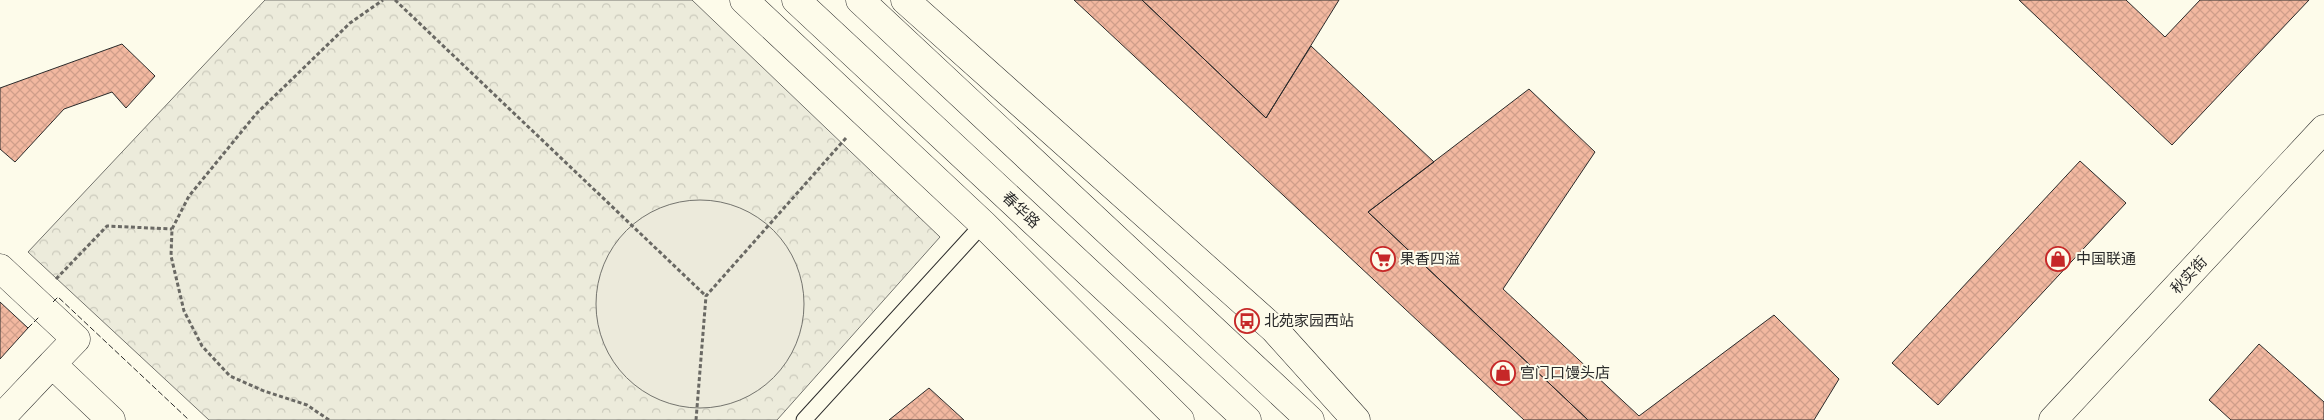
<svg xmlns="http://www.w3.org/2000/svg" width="2324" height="420" font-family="'Work Sans','Noto Sans SC',sans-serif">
<defs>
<pattern id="park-crowns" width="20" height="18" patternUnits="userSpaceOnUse" patternTransform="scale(1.25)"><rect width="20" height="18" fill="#ecebdb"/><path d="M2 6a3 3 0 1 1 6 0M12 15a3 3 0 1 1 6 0" fill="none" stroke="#cbcabc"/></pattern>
<pattern id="building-cross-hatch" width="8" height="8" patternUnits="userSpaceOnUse" patternTransform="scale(1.25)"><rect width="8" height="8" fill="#f2b8a0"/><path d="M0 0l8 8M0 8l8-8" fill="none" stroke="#d09e8a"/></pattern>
</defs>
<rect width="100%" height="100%" fill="#fdfbea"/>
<!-- park -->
<path fill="url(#park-crowns)" stroke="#74746e" d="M265 0H692L940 237 777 420H209L28 252Z"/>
<!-- parking -->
<path fill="#eceadb" stroke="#74746e" d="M596 304a104 104 0 1 1 208 0a104 104 0 1 1-208 0Z"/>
<!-- building -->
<path fill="url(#building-cross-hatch)" stroke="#2b2b2b" d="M1074 0H1142L1266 118 1311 46 1434 162 1368 212 1588 420H1524Z
M1142 0H1339L1266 118Z
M2019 0H2126L2165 37 2200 0H2309L2172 145Z
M122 44 155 76 126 108 112 92 64 109 15 162 0 149V88Z
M1529 89 1595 152 1503 289 1639 416 1774 315 1839 379 1814 420H1588L1368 212Z
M2080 161 2126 203 1938 405 1892 363Z
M0 302 28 328 0 359Z
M2259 344 2324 402V420H2231L2209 400Z
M929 388 964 420H889Z"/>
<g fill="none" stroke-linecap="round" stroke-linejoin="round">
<defs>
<path id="lane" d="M804 420 983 224"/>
<path id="street" d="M744 0 983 224 1180 420
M905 0 1274 329 1356 420
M0 268 76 339 52 364 111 420
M0 419 52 364"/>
<path id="secondary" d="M796 0 1247 420
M860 0 1310 420
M2053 420 2324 129"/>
</defs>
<!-- lane casing -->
<use href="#lane" stroke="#2b2b2b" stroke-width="17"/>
<!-- street casing -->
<use href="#street" stroke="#2b2b2b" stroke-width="29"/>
<!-- secondary casing -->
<use href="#secondary" stroke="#2b2b2b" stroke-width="29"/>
<!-- path -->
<path stroke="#6a6964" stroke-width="3" stroke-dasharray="4 2.5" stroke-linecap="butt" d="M395 0 706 296
M56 279 107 226 172 229
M329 420 307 405 264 391 230 376 202 346 184 311 171 256 172 229 189 196 256 114 350 23 383 0
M696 420 706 296 846 138"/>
<!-- lane -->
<use href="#lane" stroke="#fdfbea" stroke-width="15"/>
<!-- street -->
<use href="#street" stroke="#fdfbea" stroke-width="28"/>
<!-- secondary -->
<use href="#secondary" stroke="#fdfbea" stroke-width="28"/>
<!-- fence -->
<path stroke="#2b2b2b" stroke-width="1" stroke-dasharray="6 2.5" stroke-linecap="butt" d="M53 302 58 297 189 420
M28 328 39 317"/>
</g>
<!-- icons -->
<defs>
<symbol id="supermarket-ring" viewBox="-11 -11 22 22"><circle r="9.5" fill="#fdfbea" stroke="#c62828" stroke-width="1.5"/><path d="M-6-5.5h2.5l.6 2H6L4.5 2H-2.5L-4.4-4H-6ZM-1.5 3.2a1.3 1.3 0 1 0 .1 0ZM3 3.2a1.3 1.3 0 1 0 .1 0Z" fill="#c62828"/></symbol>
<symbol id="shop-ring" viewBox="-11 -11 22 22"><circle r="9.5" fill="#fdfbea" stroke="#c62828" stroke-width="1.5"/><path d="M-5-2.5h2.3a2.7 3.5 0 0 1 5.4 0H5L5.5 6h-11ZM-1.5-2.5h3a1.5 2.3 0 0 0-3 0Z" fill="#c62828"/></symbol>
<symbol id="bus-ring" viewBox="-11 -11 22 22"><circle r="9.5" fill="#fdfbea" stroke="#c62828" stroke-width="1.5"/><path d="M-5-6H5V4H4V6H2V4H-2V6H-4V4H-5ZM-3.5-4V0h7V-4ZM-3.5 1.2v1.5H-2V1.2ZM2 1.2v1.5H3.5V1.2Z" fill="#c62828"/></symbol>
</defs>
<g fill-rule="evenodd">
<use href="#supermarket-ring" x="1369" y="245" width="28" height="28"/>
<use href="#shop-ring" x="2044" y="245" width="28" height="28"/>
<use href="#bus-ring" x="1233" y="307" width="28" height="28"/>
<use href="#shop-ring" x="1489" y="359" width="28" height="28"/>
</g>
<g text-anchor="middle" stroke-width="4" stroke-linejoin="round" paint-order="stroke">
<!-- street labels -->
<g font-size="15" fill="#2b2b2b" stroke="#fdfbea">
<text transform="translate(1021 210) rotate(43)" y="5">春华路</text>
<text transform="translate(2189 275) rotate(-47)" y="5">秋实街</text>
</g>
<!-- poi labels -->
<g font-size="15" fill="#2b2b2b" stroke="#fdfbea" text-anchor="start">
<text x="1400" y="264">果香四溢</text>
<text x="2076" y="264">中国联通</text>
<text x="1264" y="326">北苑家园西站</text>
<text x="1520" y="378">宫门口馒头店</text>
</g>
</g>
</svg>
